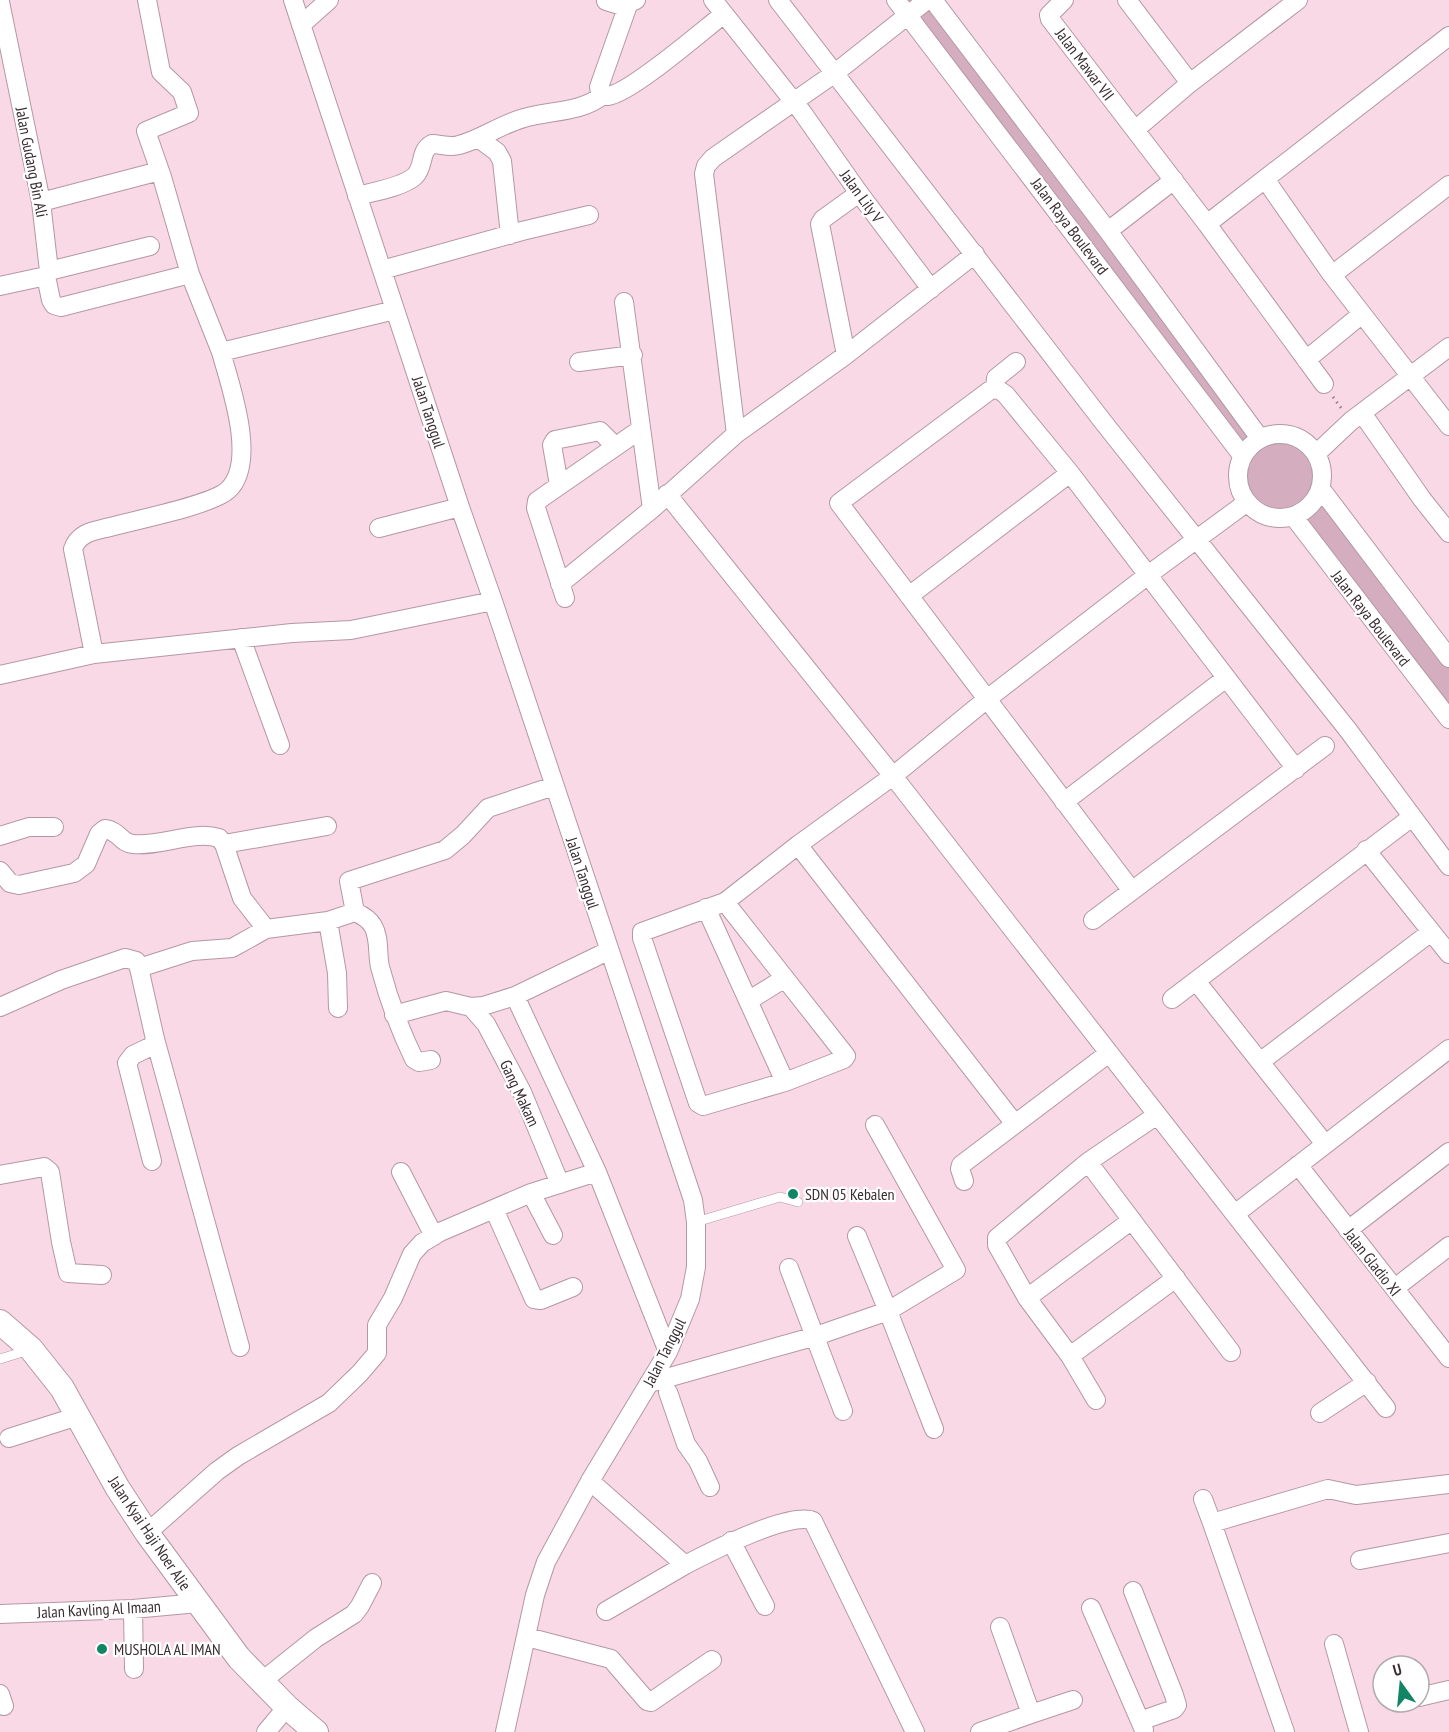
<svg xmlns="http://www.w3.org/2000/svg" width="1449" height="1732" font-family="'PT Sans Narrow',sans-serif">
<rect width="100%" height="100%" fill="#fad9e7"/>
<!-- green -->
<path fill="#d4adbf" d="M896 0H933L1259 437 1280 432 1301 438 1317 453 1323 471 1321 489 1449 658V720L1293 517 1276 518 1259 514 1246 503 1236 479 1241 454Z"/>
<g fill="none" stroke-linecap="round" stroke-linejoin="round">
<defs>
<path id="lane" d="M696 1222 780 1197 798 1202
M0 1359 29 1350"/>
<path id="street" d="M147 0 161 72 182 92 189 113 146 131 162 177 190 274 221 352
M293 0 460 507 493 601 693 1200 696 1222V1267L690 1299 668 1352 590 1481 546 1562 535 1595 505 1732
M713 0 802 112 859 193 931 289
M778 0 1104 423 1348 730 1449 866
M896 0 1241 454
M933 0 1108 231 1259 437
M1064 0 1049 15 1050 19 1207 224 1324 384
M1127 0 1190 83
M606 1 622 6 636 0
M0 2 41 202 49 271 46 276 0 286
M628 5 599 87 600 92C603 95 603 96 608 96 631 93 702 31 724 14
M301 25 329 0
M1135 130 1190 83 1298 0
M478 138 497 152 502 161 510 235
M1265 179 1332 275 1449 426
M357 196C373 192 403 187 415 176 425 166 419 151 432 144 441 144 450 148 459 145 482 139 501 124 524 118 550 110 581 113 603 95
M41 202 152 173
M1207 224 1449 36
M1108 231 1174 180
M382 270 522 231 589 215
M49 271 150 246
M1332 275 1449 185
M46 276 51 300 54 305 61 307 190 274
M624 302 652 509
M846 355 820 224 823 219 859 193
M1306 360 1362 314
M579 362 633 355
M995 389 996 378 1016 362
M1362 413 1422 499 1449 533
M1238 476a42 42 0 1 1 84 0a42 42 0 1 1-84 0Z
M736 434 704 174 706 166 713 158 835 73 927 0
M1317 453 1351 421 1449 347
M559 485 552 445 555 440 600 431 615 446
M1321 489 1449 658
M667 494 893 776 1386 1408
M1293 516 1449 719
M379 528 460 507
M560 584 652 509 736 434 846 355 975 254
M909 596 1070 473
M565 598 536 508 537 501 641 429
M241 638 280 745
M94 654 73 549C79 532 94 531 110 527 135 520 212 505 228 490 258 462 230 385 221 352L395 310
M0 675 94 654 292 633 351 630 493 601
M1064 802 1226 678
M0 836 29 827H54
M224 844 327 826
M798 845 1015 1124
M1366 850 1449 954
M0 871 10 883 19 885 74 873 86 864 99 834 105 829C120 831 120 843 133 844 161 847 194 830 219 838L224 844 242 898 266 929 328 921 355 912C362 915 369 919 373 926 380 938 377 954 380 967 389 1001 399 1028 414 1059L419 1062 431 1060
M1132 891 839 503 989 391C997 388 1000 390 1006 395L1070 473 1296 769
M725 902 846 1056 844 1059 785 1082 703 1106 698 1103 642 938V932L725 902 798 845 893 776 987 699 1148 575 1246 503
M706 908 785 1082
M355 912 349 881 445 850 463 835 488 808 554 786
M1093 920 1325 746
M328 921 337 973 338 1008
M139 968 192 951 232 948 266 929
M1196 981 1325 1144
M515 996 597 1172 668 1352
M1172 999 1412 817
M748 1001 785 978
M0 1007 61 980 125 958 136 961 139 968 155 1039 240 1347
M471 1007 486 1024 522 1092 560 1184
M394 1015 446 1001 471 1007 483 1006 515 996 608 951
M1260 1062 1431 932
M152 1161 127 1063 133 1055 152 1046 155 1039
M1088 1162 1231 1352
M1298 1165 1449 1358
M401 1172 434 1236
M0 1175 44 1167 50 1172 61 1242 68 1273 102 1275
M964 1181 960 1169 961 1165 1109 1053
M531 1193 553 1235
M494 1209 534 1299 541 1300 573 1287
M1235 1214 1449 1049
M1348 1230 1449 1152
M857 1236 888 1311 934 1429
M789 1268 843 1411
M1395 1288 1449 1246
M1027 1298 1132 1220
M1070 1356 1176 1278
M649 1383 816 1336 888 1311 956 1270 875 1125
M668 1392 686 1444 698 1461 710 1487
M1096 1400 1070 1356 1027 1298 997 1245V1238L1088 1162 1157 1115
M1320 1413 1367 1382
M9 1438 78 1416
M590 1481 685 1565C708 1553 791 1510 813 1521L915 1732
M1203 1499 1212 1523
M147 1533 217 1471 238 1456 329 1403 360 1373 377 1353V1325L393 1298 412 1254 422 1243 440 1232 531 1193 597 1172
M731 1541 765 1606
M1360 1560 1449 1543
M1133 1591 1174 1695 1177 1705 1174 1709 1140 1721
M1091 1608 1144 1730
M133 1609 134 1669
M606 1611 685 1565
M0 1614 133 1609 198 1603
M527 1637 611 1659 647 1701 651 1702 712 1660
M1334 1644 1359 1732
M261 1682 316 1638 354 1614 360 1606 372 1583
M0 1694 4 1706
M1419 1697 1449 1690
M1031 1714 1073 1700
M266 1732 287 1707
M980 1732 1031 1714 1000 1627
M1285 1732 1212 1523 1328 1489 1356 1495 1449 1484"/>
<path id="secondary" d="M0 1322 31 1349 62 1388 117 1487 147 1533 239 1658 287 1707 316 1732"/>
</defs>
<!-- lane casing -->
<use href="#lane" stroke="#b597a4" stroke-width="10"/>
<!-- street casing -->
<use href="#street" stroke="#b597a4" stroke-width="20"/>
<!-- secondary casing -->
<use href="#secondary" stroke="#b597a4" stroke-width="26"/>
<!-- path -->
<path stroke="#957f88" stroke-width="3" stroke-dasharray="1.5 4.5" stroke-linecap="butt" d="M1333 397 1342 409"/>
<!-- lane -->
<use href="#lane" stroke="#fff" stroke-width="9"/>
<!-- street -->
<use href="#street" stroke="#fff" stroke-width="18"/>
<!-- secondary -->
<use href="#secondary" stroke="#fff" stroke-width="24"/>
</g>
<!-- markers -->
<g fill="#128564" stroke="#fff" stroke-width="2">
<circle cx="793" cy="1194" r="6"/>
<circle cx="102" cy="1649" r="6"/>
</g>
<g text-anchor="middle" stroke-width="4.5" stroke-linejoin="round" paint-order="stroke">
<!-- street labels -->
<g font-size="16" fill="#392d32" stroke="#fff">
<text transform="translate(1085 64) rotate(53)" y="6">Jalan Mawar VII</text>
<text transform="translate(32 162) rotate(79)" y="6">Jalan Gudang Bin Ali</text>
<text transform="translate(862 196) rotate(54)" y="6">Jalan Lily V</text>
<text transform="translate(1070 226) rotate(53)" y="6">Jalan Raya Boulevard</text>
<text transform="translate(429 412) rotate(72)" y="6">Jalan Tanggul</text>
<text transform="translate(1371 618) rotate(52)" y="6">Jalan Raya Boulevard</text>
<text transform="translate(583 873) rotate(72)" y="6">Jalan Tanggul</text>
<text transform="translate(520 1093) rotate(65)" y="6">Gang Makam</text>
<text transform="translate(1373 1262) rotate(52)" y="6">Jalan Gladio XI</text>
<text transform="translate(664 1352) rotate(-63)" y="6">Jalan Tanggul</text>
<text transform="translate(150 1533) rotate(56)" y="6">Jalan Kyai Haji Noer Alie</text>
<text transform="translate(99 1609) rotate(-3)" y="6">Jalan Kavling Al Imaan</text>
</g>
<!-- poi labels -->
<g font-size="16" fill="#392d32" stroke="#fff" text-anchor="start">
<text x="805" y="1200">SDN 05 Kebalen</text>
<text x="114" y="1655">MUSHOLA AL IMAN</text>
</g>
</g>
<!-- north arrow -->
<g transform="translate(1401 1684) rotate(345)"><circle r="28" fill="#ffffff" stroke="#b0abad" stroke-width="1.5"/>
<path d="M0-4.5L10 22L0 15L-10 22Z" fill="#128564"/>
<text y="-9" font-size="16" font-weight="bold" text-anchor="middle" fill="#392d32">U</text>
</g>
</svg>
